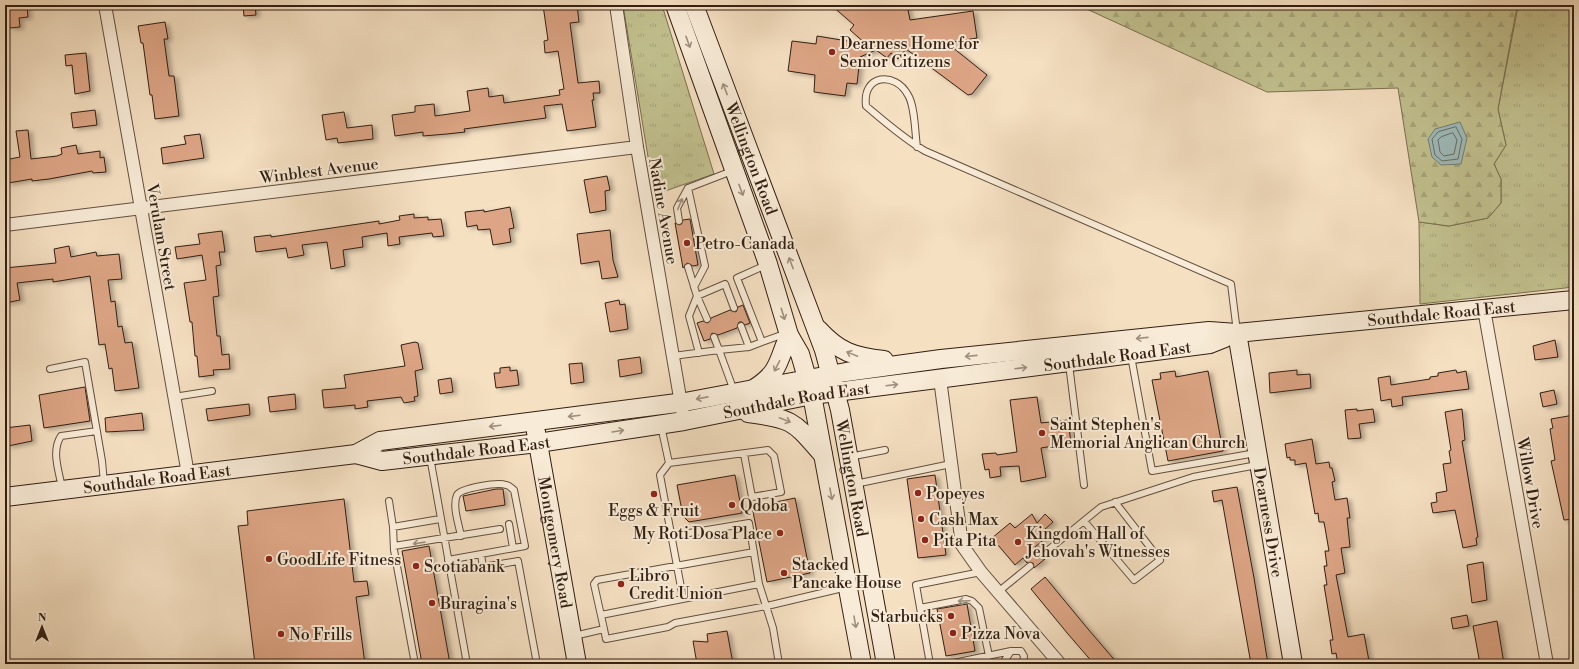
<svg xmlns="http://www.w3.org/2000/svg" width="1579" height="669" font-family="'Libre Bodoni',serif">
<defs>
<pattern id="grass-tufts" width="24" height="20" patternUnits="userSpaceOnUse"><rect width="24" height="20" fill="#c2c18f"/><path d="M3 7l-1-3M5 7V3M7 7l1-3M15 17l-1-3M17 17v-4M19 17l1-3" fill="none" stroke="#a7a57a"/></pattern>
<pattern id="forest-firs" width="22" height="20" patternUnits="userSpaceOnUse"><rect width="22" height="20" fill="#c2c18f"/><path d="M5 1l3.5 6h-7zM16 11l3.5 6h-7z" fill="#a7a57a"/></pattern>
<filter id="shadow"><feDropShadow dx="4" dy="2" stdDeviation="2" flood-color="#0004"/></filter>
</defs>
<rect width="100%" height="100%" fill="#f5e0c2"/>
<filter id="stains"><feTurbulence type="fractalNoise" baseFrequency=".005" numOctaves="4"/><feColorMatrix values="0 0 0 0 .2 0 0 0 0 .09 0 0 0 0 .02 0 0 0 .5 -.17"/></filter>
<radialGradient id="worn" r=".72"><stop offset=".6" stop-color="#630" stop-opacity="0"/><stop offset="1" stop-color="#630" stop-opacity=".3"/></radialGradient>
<!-- grass -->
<path fill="url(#grass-tufts)" stroke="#7a7051" d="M623 5H662L714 174 668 190 654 193Z
M1520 5H1574V287L1420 304 1419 222 1449 226 1488 218 1501 203V179L1494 164 1506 145 1498 109 1517 12Z"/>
<!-- forest -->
<path fill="url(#forest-firs)" stroke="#7a7051" d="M1078 5H1520L1516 12 1498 109 1506 145 1494 164 1501 179V203L1488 218 1449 226 1419 222 1398 88 1267 92Z"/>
<!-- water -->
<path fill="#9ebbba" stroke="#737d77" d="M1460 122 1467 138 1461 164 1441 165 1432 157 1428 139 1435 129Z"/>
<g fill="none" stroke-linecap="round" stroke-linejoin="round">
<!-- shore -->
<path stroke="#686d66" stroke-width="1" d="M1456 127 1462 139 1458 159 1442 161 1435 155 1432 139 1438 132Z
M1453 133 1457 140 1454 154 1444 156 1440 152 1438 140 1441 137Z"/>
</g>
<!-- building -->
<path fill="#dda585" stroke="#321f13" filter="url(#shadow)" d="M5 5H27L28 17 19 18 20 27 10 28 9 24H5Z
M243 5H255L256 15 244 16Z
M543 5H577L579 22 570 23 578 83 599 81 600 93H593L594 100H592L596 127 567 131 562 104 544 106 546 118 464 129 465 132 447 134 423 136V132L395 136 392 115 415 112V106L434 104 435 116 470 111 467 91 488 88 489 97 503 95 504 103 560 95 559 90 564 89 558 51 545 53 544 41 548 40Z
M831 5H907L910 20 973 11 977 38 947 43 987 75 972 94 968 95 906 49 898 59 891 53 887 58 876 50 860 57 857 84 847 83 845 96 814 92 815 75 788 71 792 41 816 44 817 36 866 44 850 30 854 25Z
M165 22 168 39H164L169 76H174L179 116 155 119 152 95H150L143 43H141L138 26Z
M86 53 90 91 75 94 72 65 66 66 65 55Z
M95 110 97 125 73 128 71 113Z
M344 112 347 128 372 125 373 139 338 143 337 138 326 140 322 115Z
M28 130 31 159 57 156 62 154 61 148 76 145 78 154 100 151V158L104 157 106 172 93 173 92 171 49 179 32 181V179L8 183 5 160 20 157 16 131Z
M200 134 204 158 163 164 161 148 186 144 184 136Z
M607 176 610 190 605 191 606 210 590 213 584 180Z
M510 207 514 228 509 229 511 242 493 245 490 229 478 230 477 225 467 227 465 212 484 210V212Z
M414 214V218L428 217V220L441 219 444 236 433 237 432 233 399 237 400 244 388 246 387 233 362 237 363 247 343 250 345 266 331 269 327 242 302 245 304 255 288 258 286 248 256 252 254 237 271 235V237L379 221V224L400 220 399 216Z
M690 219 698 265 693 266 687 263 683 268 675 223 680 225 683 220Z
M610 230 613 260 618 277 602 279 599 261 581 264 577 234Z
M222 231 225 252H219L221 265 216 266 219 296 213 297 217 336H220L222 355 229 354 230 369 213 370 214 375 199 377 197 356H195L192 322H190L184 283 206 280 202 255 177 259 175 247 200 244 198 234Z
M69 246 71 257 96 252 97 256 119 254 122 279 108 280 111 302 115 301 118 327 122 326 125 343 132 342 139 388 115 391 112 368 109 369 105 344 99 345 90 276 53 282V279L17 283 20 300 5 303V268L56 263 54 249Z
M619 300 620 305 625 304 628 329 610 332 605 303Z
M743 305 750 323 745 325 742 322H739L737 328 718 335 712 333 710 339 704 341 697 323 703 321 708 323 711 318 730 310 736 312 738 307Z
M1555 340 1558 357 1535 360 1533 346Z
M415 342 418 343 423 369 415 371 418 396 414 397 415 401 404 403 401 397 367 401 368 407 355 409V405L324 408 322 390 346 388 344 375 405 366 401 345Z
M640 357 642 373 620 377 618 360Z
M582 363 584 382 571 384 569 364Z
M510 367V371L517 370 519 385 496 388 494 373H500V368Z
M1297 370V375L1310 374 1311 388 1270 393 1269 373Z
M1456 370 1457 373 1466 371 1469 389 1402 397 1403 405 1392 407 1391 399 1381 401 1378 378 1390 376 1391 385 1430 379V377L1438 376V373Z
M1175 371 1176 377 1208 371 1223 451 1168 461 1152 380 1161 379 1160 373Z
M451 378 453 392 440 394 438 380Z
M85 387 90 421 44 428 39 395Z
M1554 390 1557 404 1543 407 1540 393Z
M295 394 296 409 270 412 268 397Z
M1037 397 1041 423 1068 420 1071 443 1041 448 1046 477 1021 482 1019 466 1000 467 1001 476 990 478 989 469 985 470 982 454 996 453 997 455 1017 452 1010 400Z
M249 404 250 415 208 421 206 409Z
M1357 409V411L1373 409 1375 422 1359 424 1361 438 1348 439 1345 410Z
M1462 409 1465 440 1462 441 1478 537 1476 538 1477 545 1463 548 1455 510 1433 513 1431 503 1437 502 1436 493 1447 491 1443 464 1451 463 1449 451 1451 450 1445 412Z
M142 413 144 430 106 432 105 418Z
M1574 415V519L1564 520 1551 461 1555 460 1550 429 1553 428 1551 419Z
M30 425 32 441 8 446 5 428Z
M1312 439 1316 464 1329 462 1330 468H1332L1335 481 1332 482 1335 500 1347 498 1350 518H1347L1350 547 1341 548 1345 573 1336 575 1348 637 1364 634 1369 661 1355 664H1338L1336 653 1332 654 1330 640H1333L1324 585H1327L1324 566H1327L1325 551H1329L1324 522H1319L1318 513 1315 514 1306 463 1295 465V460H1290V457L1287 458 1285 444Z
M735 475 742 513 689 522 683 516 677 485Z
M935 475 946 555 918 558 907 479Z
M1237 487 1254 578 1268 664H1251L1222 500 1214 502 1212 491Z
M496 489H503L505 505 466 511 463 496Z
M795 498 810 573 767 582 752 507Z
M344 499 354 582 367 581 369 595 356 597 365 664H255L238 526 248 525 247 511Z
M1032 514 1037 523 1045 514 1053 522 1044 530 1048 536 1035 547 1039 551 1038 558 1045 559 1034 568 1033 563H1027L1023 558 1015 565 992 538 1010 523 1015 528Z
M429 546 450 664H422L402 551Z
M1483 562 1487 600 1472 603 1467 565Z
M1045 577 1088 629 1118 664H1094L1068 634 1031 589Z
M967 604 975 651 946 656 937 609Z
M1467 615 1469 626 1453 629 1451 618Z
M1497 621 1504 664H1480L1473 626Z
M727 631 733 664H697L693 641 708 642 707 634Z"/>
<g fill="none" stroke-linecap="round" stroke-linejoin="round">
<defs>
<path id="lane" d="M917 147C915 133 915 106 908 95 895 71 862 74 866 106 885 122 903 138 925 151L1231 284 1237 332
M688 188 705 266 694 287
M679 221 677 208 688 188 732 171
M688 267 697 296 689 316 699 353
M707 319 697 296 725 284 734 308
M741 326 749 347
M714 337 719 350 749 347 762 342 737 278 766 265
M762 342 787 333
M673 356 719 350 734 391
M1131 356 1152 471 1256 453
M1069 364 1084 485
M50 369 85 362 102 461 104 483
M174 397 212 391
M661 426 669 463 768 450 774 456 781 492 752 497 744 454
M430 457 467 664
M849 457 885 450
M669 463 660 475 683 598
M855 484 951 464
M62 488C59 471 51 451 61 436L97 431
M389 501 393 527 394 550 415 664
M1084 521 1134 580 1160 560 1115 502
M509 524 513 548
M393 527 440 519
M671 536 749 523 759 584 773 628 779 664
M394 546 500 529
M481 554 483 567 518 561 537 664
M1042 555 1101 507 1193 477 1257 465
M448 560 525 546 514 490C511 488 509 485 506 485 498 482 461 488 457 495 452 506 459 525 461 536
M998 592 1030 566
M920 608 966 599 972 601 979 608 989 656
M601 615 759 584
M604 629 606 639 668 627 675 623 767 606 847 587
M574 636 604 629 594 584 597 580 754 552
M930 664 916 585 981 572
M949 664 1011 651H1021L1024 656 1023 664
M1005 664V660L1011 651"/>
<path id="street" d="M105 5 188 474
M616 5 637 147 684 421
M5 225 637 147
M1484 309 1547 664
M940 379 962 545 981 572 1060 664"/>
<g id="secondary">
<path d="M675 5 768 264 789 335 800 354 812 395 862 664"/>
<path id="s1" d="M694 5 824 350 840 410 886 664"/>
<path d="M818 329C839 352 854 357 884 360"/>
<path id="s2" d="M1237 333 1293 664"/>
<path d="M755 388C780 372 778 360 789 335"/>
<path d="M748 413C794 419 793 421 823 455"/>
<path id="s3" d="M536 432 577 664"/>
<path id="s4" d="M356 454 382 461 538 443 684 421 812 395 1210 344 1225 338"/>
<path id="s5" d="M5 497 356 454 380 441 685 402 846 372 941 359 1209 331 1237 333 1574 300"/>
</g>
</defs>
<!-- lane casing -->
<use href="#lane" stroke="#634f3f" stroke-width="8"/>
<!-- street casing -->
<use href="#street" stroke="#634f3f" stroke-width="14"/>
<!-- secondary casing -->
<use href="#secondary" stroke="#321f13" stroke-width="20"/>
<!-- lane -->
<use href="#lane" stroke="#f8ebd7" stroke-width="6"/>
<!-- street -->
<use href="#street" stroke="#f8ebd7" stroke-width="12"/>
<!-- secondary -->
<use href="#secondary" stroke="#f8ebd7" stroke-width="18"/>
</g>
<!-- one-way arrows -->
<defs><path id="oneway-shaft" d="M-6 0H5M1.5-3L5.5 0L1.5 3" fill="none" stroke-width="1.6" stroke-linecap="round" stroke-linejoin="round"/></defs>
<g stroke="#9f8f7f">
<use href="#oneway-shaft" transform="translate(688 42) rotate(70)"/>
<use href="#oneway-shaft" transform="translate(725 89) rotate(-111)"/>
<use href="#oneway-shaft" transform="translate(741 190) rotate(70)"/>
<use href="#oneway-shaft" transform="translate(680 204) rotate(-67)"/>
<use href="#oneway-shaft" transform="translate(791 263) rotate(-111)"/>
<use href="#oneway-shaft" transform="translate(783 314) rotate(73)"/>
<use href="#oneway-shaft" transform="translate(1142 338) rotate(174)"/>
<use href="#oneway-shaft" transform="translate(852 354) rotate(-158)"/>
<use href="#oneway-shaft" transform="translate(971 356) rotate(174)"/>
<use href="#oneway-shaft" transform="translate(777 366) rotate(117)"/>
<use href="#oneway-shaft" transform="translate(1021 368) rotate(-7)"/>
<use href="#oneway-shaft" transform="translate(892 385) rotate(-7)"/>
<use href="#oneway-shaft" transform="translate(702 398) rotate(169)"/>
<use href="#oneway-shaft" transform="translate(574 416) rotate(173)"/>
<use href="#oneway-shaft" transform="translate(785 420) rotate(22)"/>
<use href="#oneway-shaft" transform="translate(495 426) rotate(173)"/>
<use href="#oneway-shaft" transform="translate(618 431) rotate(-9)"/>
<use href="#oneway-shaft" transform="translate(831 494) rotate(79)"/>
<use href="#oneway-shaft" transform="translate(419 543) rotate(172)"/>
<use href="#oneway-shaft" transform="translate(964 601) rotate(178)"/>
<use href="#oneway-shaft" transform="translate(855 622) rotate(80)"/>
</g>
<!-- markers -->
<g fill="#8f2418" stroke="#f8ebd7" stroke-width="1.5">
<circle cx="832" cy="52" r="4"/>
<circle cx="687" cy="243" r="4"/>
<circle cx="1042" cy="433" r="4"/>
<circle cx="918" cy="493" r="4"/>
<circle cx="654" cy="494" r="4"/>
<circle cx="732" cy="505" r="4"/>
<circle cx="921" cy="519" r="4"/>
<circle cx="780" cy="533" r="4"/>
<circle cx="925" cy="540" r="4"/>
<circle cx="1018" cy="542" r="4"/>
<circle cx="269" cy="559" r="4"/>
<circle cx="416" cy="566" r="4"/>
<circle cx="784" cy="573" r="4"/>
<circle cx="621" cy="584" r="4"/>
<circle cx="432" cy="603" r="4"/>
<circle cx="951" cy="616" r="4"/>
<circle cx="953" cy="633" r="4"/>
<circle cx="281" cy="634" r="4"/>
</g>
<g text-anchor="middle" stroke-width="4" stroke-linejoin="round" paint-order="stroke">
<!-- poi labels -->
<g font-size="16" fill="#321f13" stroke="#f8ebd7" text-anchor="start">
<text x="840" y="49">Dearness Home for<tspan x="840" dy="18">Senior Citizens</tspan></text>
<text x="695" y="249">Petro-Canada</text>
<text x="1050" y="430">Saint Stephen's<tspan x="1050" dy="18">Memorial Anglican Church</tspan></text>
<text x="926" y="499">Popeyes</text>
<text x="740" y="511">Qdoba</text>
<text x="654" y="516" text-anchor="middle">Eggs &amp; Fruit</text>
<text x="929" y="525">Cash Max</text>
<text x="772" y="539" text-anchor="end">My Roti Dosa Place</text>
<text x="1026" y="539">Kingdom Hall of<tspan x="1026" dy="18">Jehovah's Witnesses</tspan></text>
<text x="933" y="546">Pita Pita</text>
<text x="277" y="565">GoodLife Fitness</text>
<text x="792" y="570">Stacked<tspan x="792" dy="18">Pancake House</tspan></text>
<text x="424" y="572">Scotiabank</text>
<text x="629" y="581">Libro<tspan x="629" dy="18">Credit Union</tspan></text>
<text x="440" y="609">Buragina's</text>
<text x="943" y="622" text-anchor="end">Starbucks</text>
<text x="961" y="639">Pizza Nova</text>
<text x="289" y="640">No Frills</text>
</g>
<!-- street labels -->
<g font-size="16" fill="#321f13" stroke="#f8ebd7">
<text dy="6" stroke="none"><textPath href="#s1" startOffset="164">Wellington Road</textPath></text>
<text transform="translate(319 170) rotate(-7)" y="6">Winblest Avenue</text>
<text transform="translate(664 211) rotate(80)" y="6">Nadine Avenue</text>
<text transform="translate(162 237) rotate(80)" y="6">Verulam Street</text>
<text dy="6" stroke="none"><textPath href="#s5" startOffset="1451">Southdale Road East</textPath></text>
<text dy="6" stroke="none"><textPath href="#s4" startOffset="770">Southdale Road East</textPath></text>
<text dy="6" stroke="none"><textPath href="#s4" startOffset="446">Southdale Road East</textPath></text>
<text dy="6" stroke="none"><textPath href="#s4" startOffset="122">Southdale Road East</textPath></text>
<text dy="6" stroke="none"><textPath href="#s5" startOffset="153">Southdale Road East</textPath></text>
<text dy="6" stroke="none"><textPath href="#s1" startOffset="500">Wellington Road</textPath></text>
<text transform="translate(1531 483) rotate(80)" y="6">Willow Drive</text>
<text dy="6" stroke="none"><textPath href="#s2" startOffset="192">Dearness Drive</textPath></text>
<text dy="6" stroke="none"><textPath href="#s3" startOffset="112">Montgomery Road</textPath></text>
</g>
</g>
<!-- margin -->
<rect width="1579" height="669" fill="none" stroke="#f5e0c2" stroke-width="20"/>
<rect x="6" y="6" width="1567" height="657" fill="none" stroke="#321f13" stroke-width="2"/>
<rect x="10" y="10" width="1559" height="649" fill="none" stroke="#321f13"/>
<!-- north arrow -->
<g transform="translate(42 627)" stroke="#f8ebd7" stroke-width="3" paint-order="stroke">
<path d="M0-3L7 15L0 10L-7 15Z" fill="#321f13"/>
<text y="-6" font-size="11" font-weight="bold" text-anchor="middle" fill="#321f13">N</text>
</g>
<rect width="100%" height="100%" filter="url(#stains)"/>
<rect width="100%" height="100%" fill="url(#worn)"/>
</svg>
